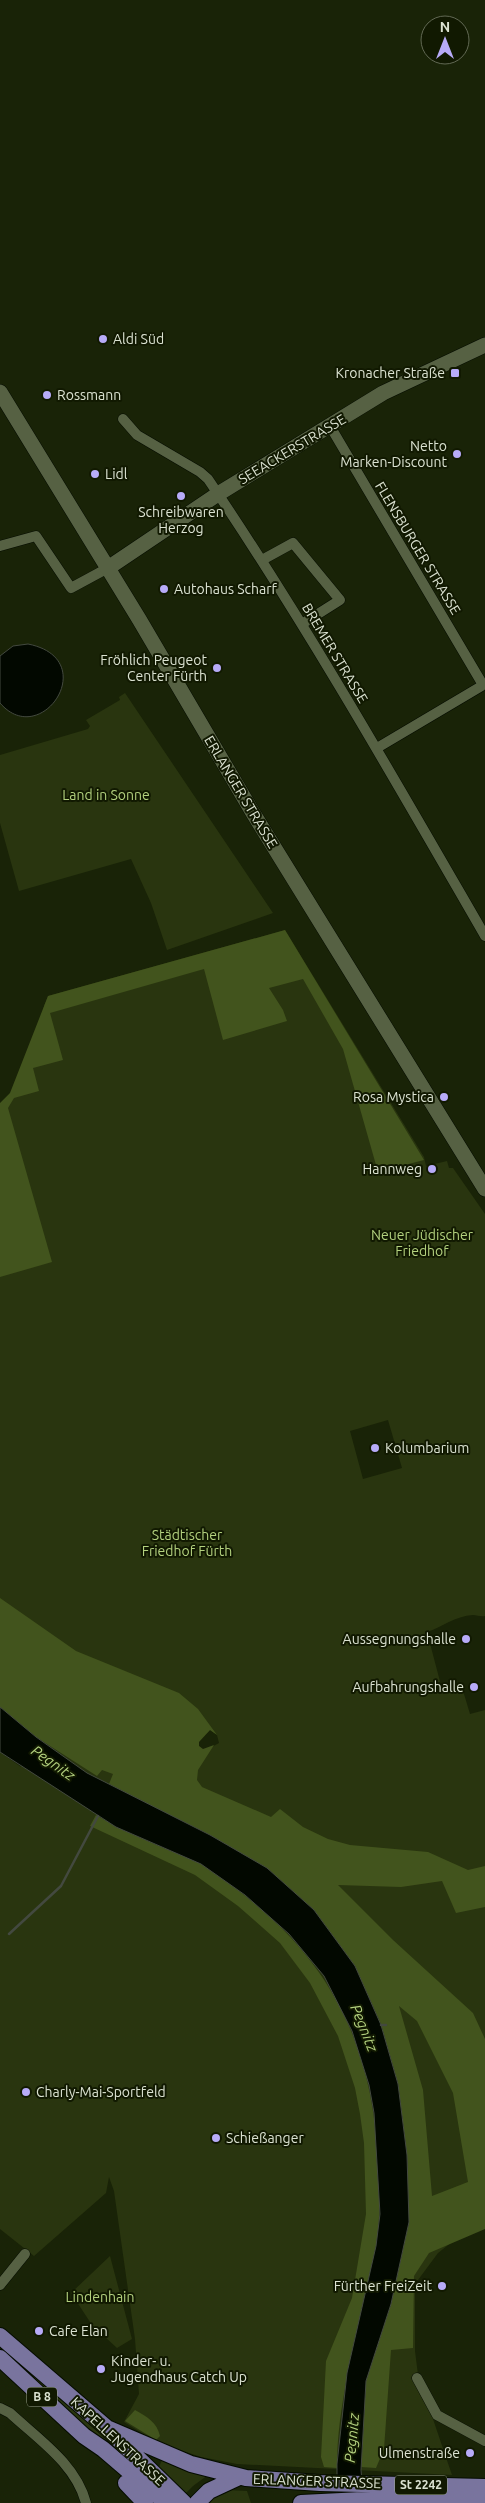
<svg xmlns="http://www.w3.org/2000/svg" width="485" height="2503" font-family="Ubuntu,sans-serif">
<rect width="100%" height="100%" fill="#192307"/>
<!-- green -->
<path fill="#29350f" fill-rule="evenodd" d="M125 693 273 913 167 950 151 903 131 859 19 891 0 823V755L88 729 90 726 86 720 120 700 119 697Z
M285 930 424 1157 426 1166 447 1161 449 1168H453L485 1214V1616C481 1617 477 1615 473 1615 455 1616 442 1627 427 1632L442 1689 461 1684 470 1714 485 1710V2216L438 2253 418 2280H415V2351L418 2375 452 2475 237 2464 201 2457 171 2447 155 2441 124 2422 139 2394 135 2339 114 2191 109 2177 106 2193 34 2256 0 2229V1752L21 1767 0 1707V1274L4 1108 33 1068 44 1006 48 996ZM388 1420 402 1468 363 1479 350 1431ZM210 1730 217 1735 219 1743 208 1749H202L199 1746V1740Z
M110 2256 132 2339 117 2348 92 2325 71 2293Z
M10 2356 101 2430 131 2463 96 2437Z
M162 2460 208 2475 193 2486 185 2494 158 2469Z
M227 2490 247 2491 251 2503H210L216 2495Z"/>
<!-- forest -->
<path fill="#42541d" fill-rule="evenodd" d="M285 930 424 1160 378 1172 343 1049 303 979 269 988 283 1010 287 1021 223 1040 204 969 50 1013 63 1060 33 1068 39 1091 14 1098 8 1108 52 1262 0 1277V1103L10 1093 48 996Z
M0 1598 76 1651 179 1693 198 1709 217 1735 210 1730 199 1742V1746L203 1749 214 1745 198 1770 197 1780 202 1787 271 1817 280 1809 303 1827 328 1839 350 1845 428 1852 468 1870 485 1866V1907L456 1913 442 1881 401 1887 338 1885 393 1940 473 2013 485 2039V2229L429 2253 414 2276 413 2348 391 2350 384 2449 376 2468 361 2467 366 2381 391 2304 409 2222 407 2155 398 2083 381 2024 355 1966 314 1910 267 1868 109 1784 113 1774 102 1770 97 1776 36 1737 0 1707ZM399 2006 417 2021 453 2093 468 2182 432 2196 423 2090Z
M96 1815C120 1829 145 1840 171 1851 182 1855 194 1859 203 1865 316 1940 372 2025 378 2163 379 2191 381 2218 376 2246 363 2320 337 2392 337 2468L324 2467 321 2457 326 2361 352 2298 366 2214 364 2143 360 2114 355 2088 338 2036 310 1983 280 1943 238 1906 195 1875 90 1826Z
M135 2410C147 2417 157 2422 160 2436L156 2440 125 2421Z"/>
<!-- water -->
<path fill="#020800" stroke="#43493f" d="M28 644C103 659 41 751 0 703V656L13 646Z
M0 1707 36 1737 87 1773 210 1835 267 1868 314 1910 355 1966 381 2025 398 2084 407 2155 409 2222 391 2304 366 2381 361 2470 364 2503H337V2464L347 2373 376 2246 380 2214 374 2113 369 2085 352 2031 324 1976 289 1934 245 1895 201 1864 116 1827 0 1752Z"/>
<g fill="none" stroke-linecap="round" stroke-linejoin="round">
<!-- stream -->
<path stroke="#43493f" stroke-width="2.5" d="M9 1934 61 1886 98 1816
M381 2025H386"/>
<defs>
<path id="minor" d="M123 419 137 435 200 472 208 479C308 627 396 782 485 936
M330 426 483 685
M0 546 36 536 71 588 108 568
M262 560 293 543 340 600 302 624
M377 748 485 684
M0 2285 25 2254
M417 2378 437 2415 485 2441
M0 2408 10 2413C38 2439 76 2464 86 2503"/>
<path id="secondary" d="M0 392 139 619 253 813 485 1189
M108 568 218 494 383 393 485 345"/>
<path id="primary" d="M0 2336 107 2428 184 2503
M0 2358 84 2436 103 2449 166 2503
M107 2428 191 2464 246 2478 320 2483 485 2487
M126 2483 145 2503
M197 2503 209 2491 239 2477
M301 2503 403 2498 485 2499"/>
</defs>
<!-- minor casing -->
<use href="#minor" stroke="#050c00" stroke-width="11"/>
<!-- secondary casing -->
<use href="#secondary" stroke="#050c00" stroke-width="16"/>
<!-- primary casing -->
<use href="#primary" stroke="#050c00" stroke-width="18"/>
<!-- minor -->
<use href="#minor" stroke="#566143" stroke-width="10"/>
<!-- secondary -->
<use href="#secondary" stroke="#566143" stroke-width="15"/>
<!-- primary -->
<use href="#primary" stroke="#79749e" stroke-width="16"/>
</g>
<!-- markers -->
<g fill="#b7abf8" stroke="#111901" stroke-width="2">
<circle cx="103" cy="339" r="5"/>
<rect x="450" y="368" width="10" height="10" rx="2.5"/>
<circle cx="47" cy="395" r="5"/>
<circle cx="457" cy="454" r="5"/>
<circle cx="95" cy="474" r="5"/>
<circle cx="181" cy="496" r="5"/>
<circle cx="164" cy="589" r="5"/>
<circle cx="217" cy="668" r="5"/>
<circle cx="444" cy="1097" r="5"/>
<circle cx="432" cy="1169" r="5"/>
<circle cx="375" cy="1448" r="5"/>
<circle cx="466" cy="1639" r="5"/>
<circle cx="474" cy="1687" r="5"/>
<circle cx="26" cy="2092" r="5"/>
<circle cx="216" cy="2138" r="5"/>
<circle cx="442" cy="2286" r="5"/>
<circle cx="39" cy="2331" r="5"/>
<circle cx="101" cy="2369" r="5"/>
<circle cx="470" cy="2453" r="5"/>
</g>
<g text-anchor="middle" stroke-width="4" stroke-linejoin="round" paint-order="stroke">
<!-- shield labels -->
<g fill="#111901" stroke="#9ea693" stroke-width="1">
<rect x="27" y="2387.5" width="30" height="19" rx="4"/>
<rect x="395" y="2475.5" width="52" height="19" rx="4"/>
</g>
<g font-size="12" font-weight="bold" fill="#dbe2d1">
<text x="42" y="2401">B 8</text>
<text x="421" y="2489">St 2242</text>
</g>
<!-- poi labels -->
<g font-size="14" fill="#dbe2d1" stroke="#111901" text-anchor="start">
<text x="113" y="344">Aldi Süd</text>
<text x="445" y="378" text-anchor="end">Kronacher Straße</text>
<text x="57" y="400">Rossmann</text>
<text x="447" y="451" text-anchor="end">Netto<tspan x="447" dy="16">Marken-Discount</tspan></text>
<text x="105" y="479">Lidl</text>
<text x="181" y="517" text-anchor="middle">Schreibwaren<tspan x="181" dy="16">Herzog</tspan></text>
<text x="174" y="594">Autohaus Scharf</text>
<text x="207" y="665" text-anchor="end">Fröhlich Peugeot<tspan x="207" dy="16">Center Fürth</tspan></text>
<text x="434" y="1102" text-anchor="end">Rosa Mystica</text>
<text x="422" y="1174" text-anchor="end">Hannweg</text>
<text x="385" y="1453">Kolumbarium</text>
<text x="456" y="1644" text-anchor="end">Aussegnungshalle</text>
<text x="464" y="1692" text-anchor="end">Aufbahrungshalle</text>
<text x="36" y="2097">Charly-Mai-Sportfeld</text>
<text x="226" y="2143">Schießanger</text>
<text x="432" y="2291" text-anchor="end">Fürther FreiZeit</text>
<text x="49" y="2336">Cafe Elan</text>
<text x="111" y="2366">Kinder- u.<tspan x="111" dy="16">Jugendhaus Catch Up</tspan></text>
<text x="460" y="2458" text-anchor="end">Ulmenstraße</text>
</g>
<!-- street labels -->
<g font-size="14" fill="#dbe2d1" stroke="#111901">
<text transform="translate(292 449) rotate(-31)" y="5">SEEACKERSTRASSE</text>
<text transform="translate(418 548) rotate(59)" y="5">FLENSBURGER STRASSE</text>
<text transform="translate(335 653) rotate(59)" y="5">BREMER STRASSE</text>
<text transform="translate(241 792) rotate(59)" y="5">ERLANGER STRASSE</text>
<text transform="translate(118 2441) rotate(43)" y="5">KAPELLENSTRASSE</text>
<text transform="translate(317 2481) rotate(2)" y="5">ERLANGER STRASSE</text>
</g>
<!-- park labels -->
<g font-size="14" fill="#b3d17e" stroke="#111901">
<text x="106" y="800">Land in Sonne</text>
<text x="422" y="1240">Neuer Jüdischer<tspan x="422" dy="16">Friedhof</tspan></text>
<text x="187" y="1540">Städtischer<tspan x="187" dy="16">Friedhof Fürth</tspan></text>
<text x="100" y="2302">Lindenhain</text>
</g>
<!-- water labels -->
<g font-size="15" font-style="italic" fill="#b3d17f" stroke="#111901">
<text transform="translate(53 1763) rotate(35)" y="5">Pegnitz</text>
<text transform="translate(364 2028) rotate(68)" y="5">Pegnitz</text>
<text transform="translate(352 2438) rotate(-85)" y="5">Pegnitz</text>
</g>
</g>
<!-- north arrow -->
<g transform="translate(445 40)"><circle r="24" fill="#111901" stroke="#626954"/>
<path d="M0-4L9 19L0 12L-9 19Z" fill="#b7abf8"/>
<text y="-8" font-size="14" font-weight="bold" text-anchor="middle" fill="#dbe2d1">N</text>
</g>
</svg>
